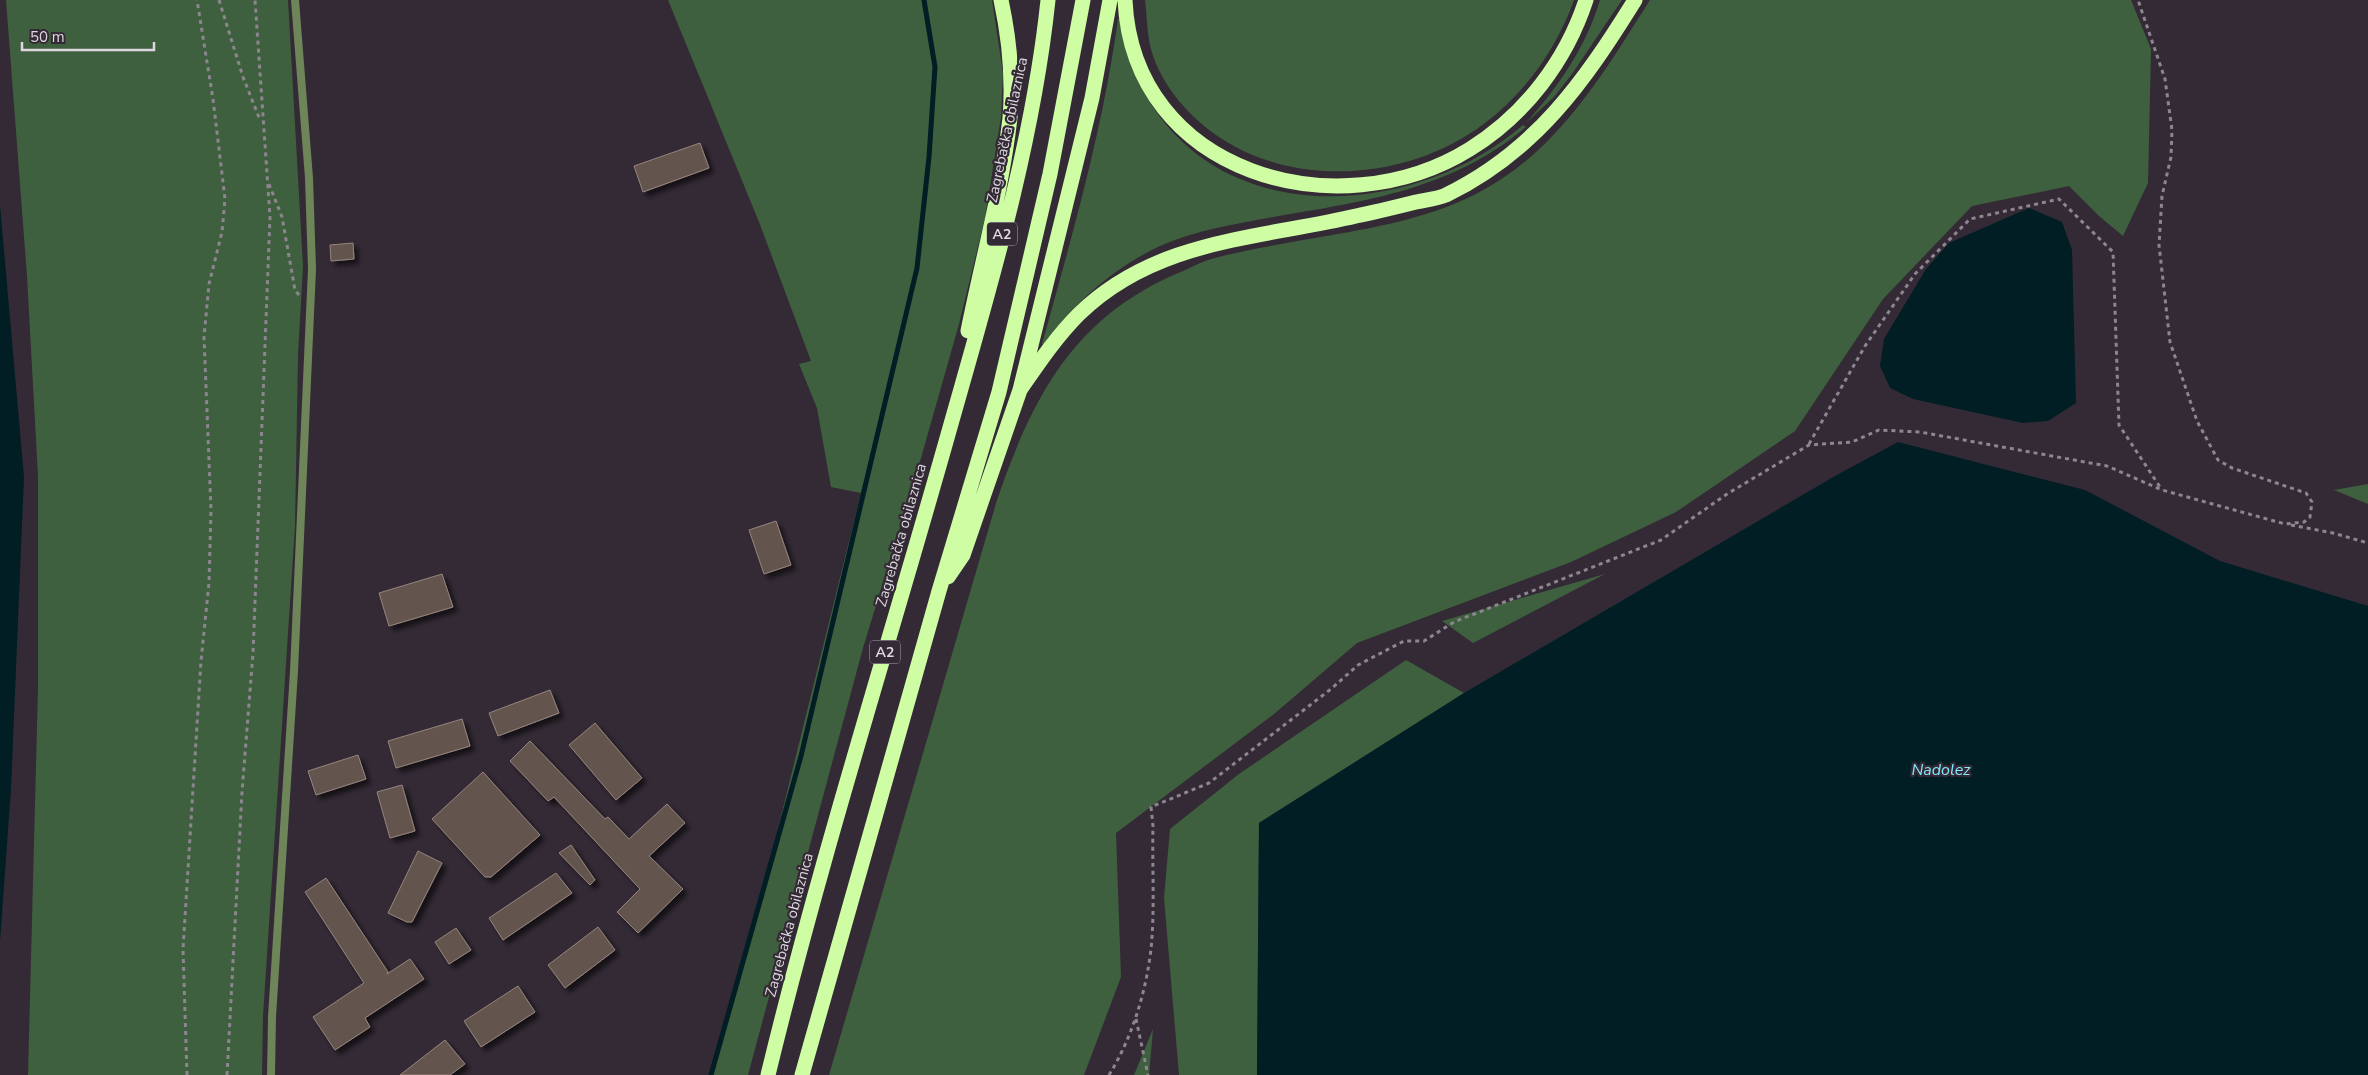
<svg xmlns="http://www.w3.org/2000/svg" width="2368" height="1075" font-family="'Nunito Sans',sans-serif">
<defs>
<filter id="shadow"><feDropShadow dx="4.5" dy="4.5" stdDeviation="2.5" flood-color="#0009"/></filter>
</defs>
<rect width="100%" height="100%" fill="#332a35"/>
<!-- green -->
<path fill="#3f603e" d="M6 0H288L303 266 298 355 295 526 263 1016 262 1075H28L38 688V476L27 276Z
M668 0H992L1003 73 1001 117 985 218 959 324 921 458 863 648 748 1075H713L767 873 861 493 831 487 817 408 799 364 811 361 759 222Z
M1145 0H1574C1557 48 1526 92 1485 123 1412 179 1300 189 1222 139 1191 119 1161 86 1151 49 1147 34 1147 16 1145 0Z
M1600 0H1622L1572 74 1554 97 1526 123C1559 86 1586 47 1600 0Z
M1650 0H2131L2151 49 2148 183 2123 236 2099 216 2069 186 1972 206 1883 299 1795 431 1676 512 1571 562 1357 643 1274 714 1116 833 1121 977 1084 1075H829L997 500C1032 399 1072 319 1176 274 1186 270 1197 264 1208 260 1239 251 1271 246 1303 240 1361 230 1423 221 1476 194 1557 153 1603 74 1650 0Z
M1118 19H1121C1122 53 1136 82 1155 110 1239 232 1422 213 1523 125L1526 127C1451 190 1366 201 1273 217 1235 224 1196 230 1160 246 1113 268 1074 303 1043 345L1042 344C1072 236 1103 129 1118 19Z
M2368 484V504L2334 490Z
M1605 574 1473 643 1442 621Z
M1406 660 1464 693 1259 823 1257 1075H1179L1164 898 1170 829 1239 774Z
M1153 1029 1149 1075H1134Z"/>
<!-- water -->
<path fill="#001e24" d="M0 205 24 477 11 789 0 941Z
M2029 208 2062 222 2072 250 2076 403 2048 421 2023 423 1913 399 1890 388 1880 366 1884 339 1926 269 1949 243Z
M1898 442 2085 490 2220 561 2368 606V1075H1257L1259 823 1464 693 1835 476Z"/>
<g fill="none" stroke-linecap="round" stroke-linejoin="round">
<!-- stream -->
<path stroke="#001e24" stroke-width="5" d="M711 1075 801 756 917 268 929 157 935 67 924 0"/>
</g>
<!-- building -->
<path fill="#64544d" stroke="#96857e" filter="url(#shadow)" d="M700 143 709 168 643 192 634 166Z
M353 243 354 259 331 261 330 245Z
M776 521 791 565 764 574 749 530Z
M442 574 453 607 389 626 379 593Z
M550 690 559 713 498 736 489 713Z
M462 719 470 746 396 768 388 741Z
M595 723 642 778 616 800 569 745Z
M530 741 605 819 608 817 629 839 667 804 685 823 649 856 683 889 638 933 617 912 640 889 554 797 548 801 510 761Z
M358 755 366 779 316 795 308 771Z
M483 772 540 835 491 877H485L432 819Z
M402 785 415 831 390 838 377 792Z
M571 845 595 880 590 885 559 853Z
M418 851 442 863 412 922H407L388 913Z
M556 873 572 893 503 940 489 918Z
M326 878 388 972 387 974 410 959 424 979 365 1018 370 1027 335 1050 313 1017 364 983 305 892Z
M598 927 615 950 565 988 548 965Z
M456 928 471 950 449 964 435 942Z
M518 986 535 1012 481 1047 464 1021Z
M445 1040 465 1064 450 1075H400Z"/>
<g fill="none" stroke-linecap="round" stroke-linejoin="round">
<!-- path -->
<path stroke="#8d858f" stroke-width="3" stroke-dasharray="4 4" stroke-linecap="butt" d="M219 0 243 77 260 120
M269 184 282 217 295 290 299 295
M1809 444 1865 346 1915 274 1970 219 2059 199 2113 252 2119 425 2162 490
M2291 525 2333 533 2368 543
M1136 1019 1148 1075
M187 1075 183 949 201 661 209 583 211 510 204 337 209 284 222 232 225 199 213 99 197 0
M227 1075 242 792 253 653 270 217 255 0
M1109 1075C1132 1038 1146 992 1151 949 1155 909 1152 866 1153 826L1151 807 1209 783 1331 689 1358 665 1404 641H1424L1454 622 1661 540 1727 494 1809 445 1852 442 1879 430 1920 432 2107 466 2162 490 2285 524 2304 522 2310 517 2312 502 2306 493 2232 468 2218 460 2197 421 2170 342 2159 245 2162 196 2171 157 2172 130 2165 79 2138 0"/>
<!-- lane -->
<path stroke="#6e8559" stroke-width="8" d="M271 1075 272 1017 294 671 312 269 309 178 295 0"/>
<!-- highway -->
<path stroke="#cefda4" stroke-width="15" d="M1125 0C1133 174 1338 231 1470 149 1525 115 1566 61 1586 0
M968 331C982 261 1002 189 1010 118 1013 80 1009 37 1001 0
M1020 390C1038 364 1056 337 1079 314 1156 239 1258 239 1356 216 1376 212 1396 207 1416 202 1425 200 1437 199 1446 195 1536 151 1584 82 1635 0
M948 577 963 555 1020 390 1092 98 1110 0
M768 1075C821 856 890 641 951 424 990 286 1033 144 1048 0
M802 1075 939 591 999 392 1050 174 1083 0"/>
</g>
<g text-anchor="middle" stroke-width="4.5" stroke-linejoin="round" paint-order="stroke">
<!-- shield labels -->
<g fill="#332a35" stroke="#aaa3ac" stroke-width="1">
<rect x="987" y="222.5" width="30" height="23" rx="4"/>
<rect x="870" y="640.5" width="30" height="23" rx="4"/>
</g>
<g font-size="14" font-weight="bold" fill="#ddd7df">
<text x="1002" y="239">A2</text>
<text x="885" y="657">A2</text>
</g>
<!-- street labels -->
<g font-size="15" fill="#ddd7df" stroke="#332a35">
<text transform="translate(1007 130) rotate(-78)" y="5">Zagrebačka obilaznica</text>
<text transform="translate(901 535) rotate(-74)" y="5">Zagrebačka obilaznica</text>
<text transform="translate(789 925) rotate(-75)" y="5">Zagrebačka obilaznica</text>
</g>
<!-- water labels -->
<g font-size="16" font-style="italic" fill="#83e9ff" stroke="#332a35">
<text x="1941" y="775">Nadolez</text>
</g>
</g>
<!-- scale -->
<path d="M22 42v8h132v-8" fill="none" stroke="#ddd7df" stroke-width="2.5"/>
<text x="30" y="42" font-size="15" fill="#ddd7df" stroke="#332a35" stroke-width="4" paint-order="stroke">50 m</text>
</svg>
